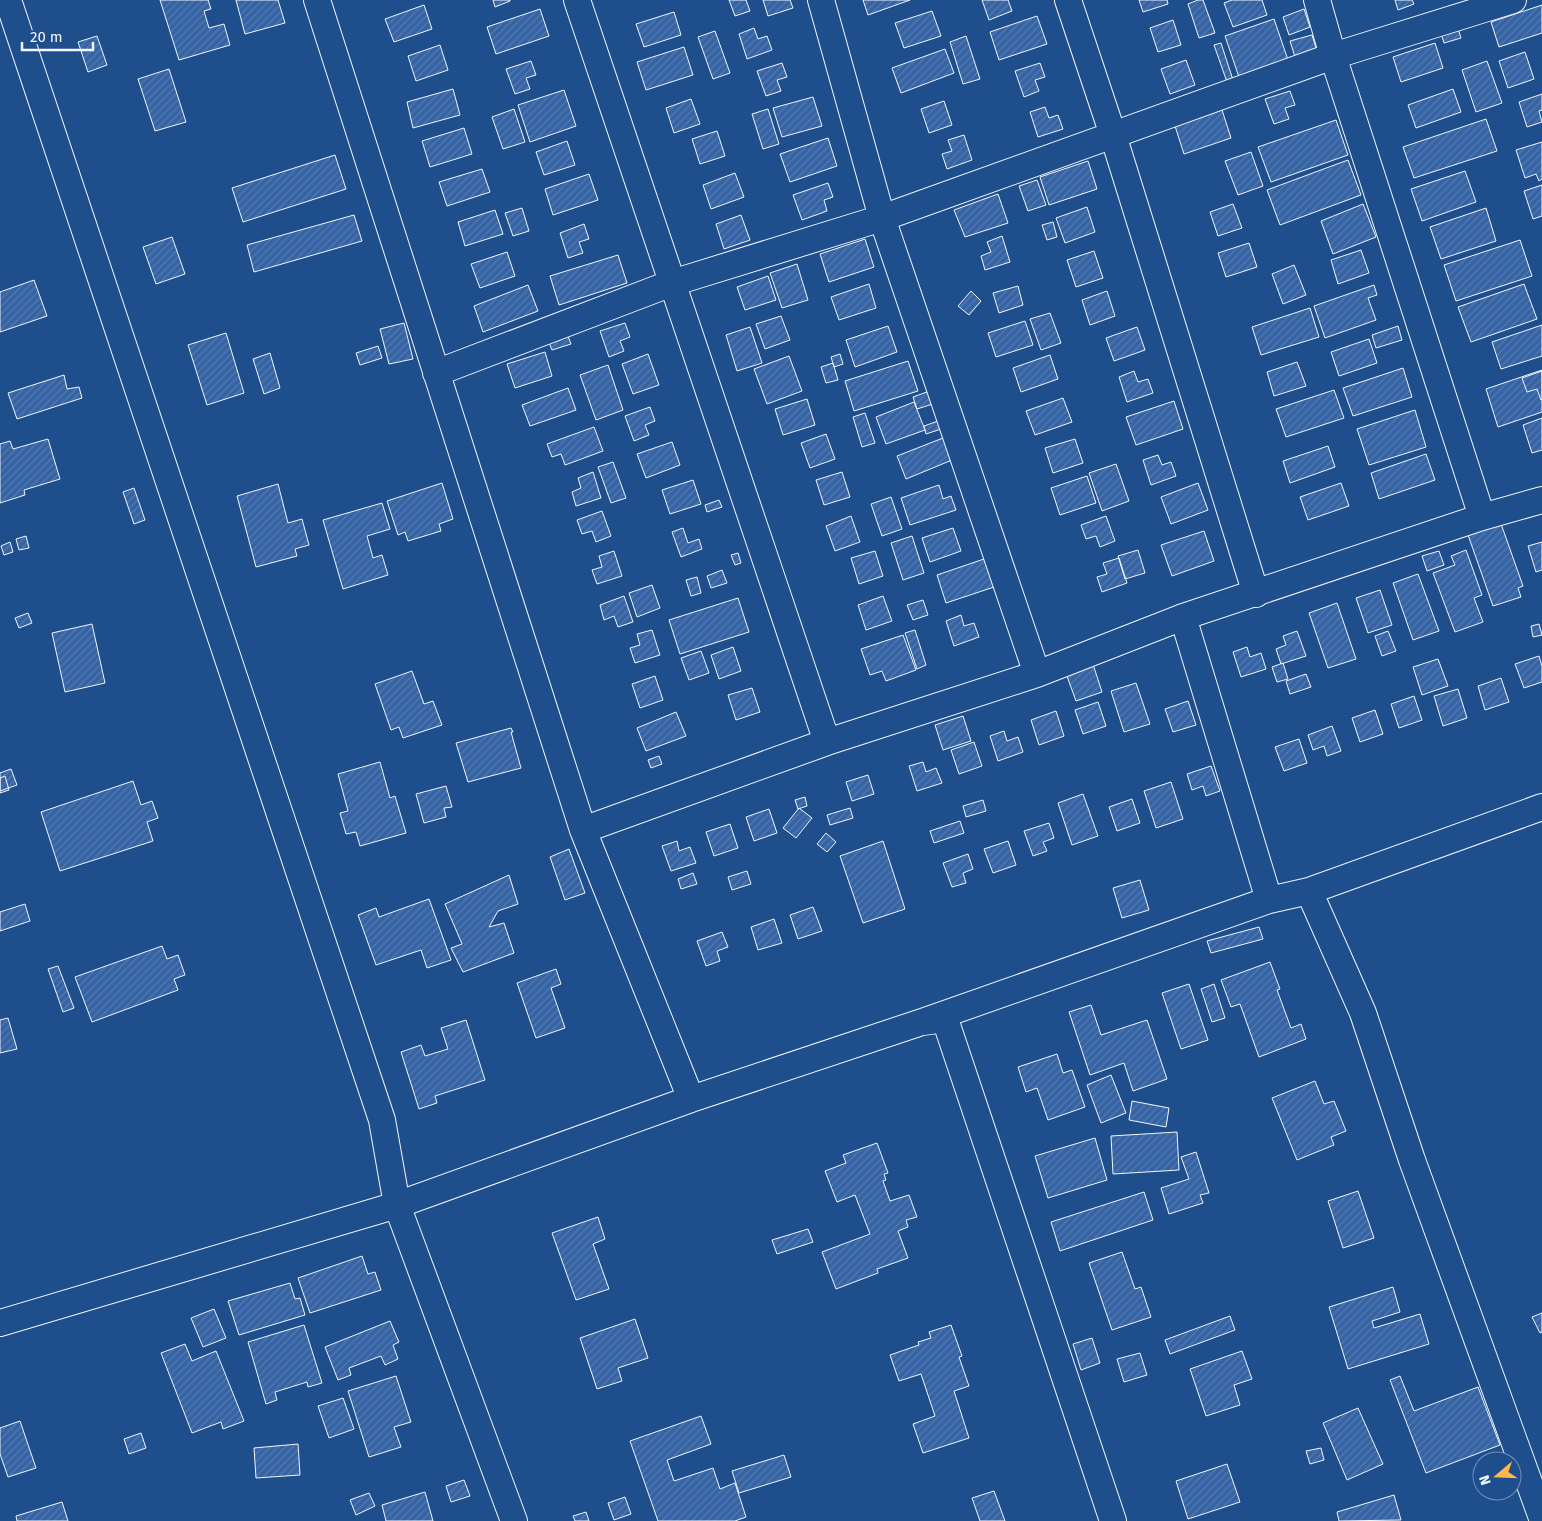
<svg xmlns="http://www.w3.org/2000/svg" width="1542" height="1521" font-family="'Fira Sans',sans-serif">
<defs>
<pattern id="building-hatch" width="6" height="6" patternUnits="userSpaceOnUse" patternTransform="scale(1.25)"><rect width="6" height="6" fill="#3563a3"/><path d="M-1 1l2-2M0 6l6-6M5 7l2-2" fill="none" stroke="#537ab1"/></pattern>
</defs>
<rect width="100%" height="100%" fill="#1f4e8c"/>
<!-- building -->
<path fill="url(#building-hatch)" stroke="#f2f6ff" d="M160 0H208L211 9 204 11 209 28 224 24 230 45 179 60Z
M236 0H278L285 23 245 34Z
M493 0H510V1L495 7Z
M729 0H746L750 11 735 16Z
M763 0H790L793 8 768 16Z
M863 0H910L868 15Z
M982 0H1008L1012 11 989 20Z
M1139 0H1167L1168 4 1143 12Z
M1198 0H1203L1215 33 1199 38 1188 4Z
M1232 0H1262L1267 15 1233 27 1224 3Z
M1395 0H1412L1414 4 1398 10Z
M424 5 432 29 394 42 385 19Z
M1542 5V33L1499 47 1491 22Z
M540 9 549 36 496 54 487 27Z
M1304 9 1310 27 1289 35 1283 17Z
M932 11 941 36 904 48 895 23Z
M674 12 681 35 644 47 636 24Z
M1037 16 1047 44 999 60 990 32Z
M1274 19 1288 60 1239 77 1225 36Z
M1173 20 1181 45 1158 52 1150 28Z
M1456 22 1461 38 1444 43 1439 27Z
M754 28 758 39 767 36 772 50 747 59 739 34Z
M715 31 730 73 713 79 698 37Z
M1312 35 1317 51 1295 57 1290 41Z
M97 36 107 65 88 72 78 42Z
M966 36 980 79 963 84 950 42Z
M1221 43 1233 80 1227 82 1214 45Z
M1435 43 1443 68 1401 82 1393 57Z
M440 45 448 70 416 81 408 56Z
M684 47 693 75 646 90 637 62Z
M945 49 954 73 901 93 892 68Z
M1525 52 1534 79 1508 88 1499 61Z
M1186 60 1195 85 1170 94 1161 69Z
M531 61 536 75 526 78 530 89 515 94 506 69Z
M1487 61 1502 103 1476 112 1462 70Z
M782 63 787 77 777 80 781 91 766 96 757 71Z
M1040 63 1045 77 1035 80 1039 91 1024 97 1015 71Z
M169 69 186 122 155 131 138 79Z
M453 89 460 115 413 128 407 102Z
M1453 89 1461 112 1416 128 1408 105Z
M564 90 576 126 530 142 518 105Z
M1290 91 1295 105 1285 108 1289 119 1274 124 1265 99Z
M1542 94V110L1539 111 1542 122 1527 127 1519 102Z
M813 97 822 126 782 137 773 108Z
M691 99 700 124 674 133 666 108Z
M944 101 952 125 929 133 921 109Z
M1045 107 1049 118 1058 115 1063 129 1038 137 1030 112Z
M514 109 525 142 503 149 492 117Z
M768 109 779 144 763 149 752 114Z
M1222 110 1231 138 1184 154 1175 126Z
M1486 119 1497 151 1414 178 1403 147Z
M1336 120 1348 155 1271 182 1258 147Z
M464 128 472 154 430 167 422 141Z
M717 131 725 156 700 164 692 139Z
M964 135 972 160 947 169 942 154 952 151 948 140Z
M828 138 837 166 790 182 780 154Z
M567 141 575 165 544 175 536 152Z
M1542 142V179L1539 181 1536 174 1525 178 1516 150Z
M1251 152 1263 186 1238 195 1225 161Z
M335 155 346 189 243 222 232 188Z
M1348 160 1361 195 1280 225 1267 190Z
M1088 161 1097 189 1049 205 1040 177Z
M482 169 490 192 447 206 439 182Z
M1465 171 1476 202 1422 221 1411 189Z
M735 173 744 197 711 209 703 185Z
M589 174 598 200 553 215 545 189Z
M1037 180 1046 205 1028 211 1019 186Z
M828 183 833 197 824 200 827 211 802 220 793 195Z
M1542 185V216L1533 219 1524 191Z
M998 194 1008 223 965 237 954 210Z
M1233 204 1242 228 1218 236 1210 212Z
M1363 204 1376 237 1333 254 1321 221Z
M1087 207 1095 232 1065 243 1056 218Z
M522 208 529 231 513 236 505 213Z
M1486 208 1496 241 1441 259 1430 227Z
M495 210 503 234 465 246 458 222Z
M354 215 362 241 254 272 247 245Z
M741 215 750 240 724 249 716 224Z
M1053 222 1057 237 1047 240 1042 225Z
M584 224 589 239 579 242 583 253 568 258 560 233Z
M1002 236 1010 262 985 270 981 256 991 252 987 242Z
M172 237 185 274 156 284 143 247Z
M865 239 874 267 829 282 820 254Z
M1520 240 1532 276 1456 301 1444 265Z
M1249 243 1257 267 1226 277 1218 253Z
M1361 250 1369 273 1338 284 1331 260Z
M1094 251 1103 278 1076 287 1067 260Z
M507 252 515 276 480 288 471 264Z
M618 255 627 283 559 305 550 276Z
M797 264 808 300 782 308 770 273Z
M1294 265 1306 295 1283 304 1272 274Z
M768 276 776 300 745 310 737 287Z
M34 280 47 316 0 332V292Z
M869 284 876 308 839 320 831 297Z
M1524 284 1537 319 1471 342 1458 307Z
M528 285 538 311 483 332 474 306Z
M1374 285 1377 295 1368 298 1376 320 1325 338 1314 306Z
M1018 286 1023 305 999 313 993 293Z
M971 291 981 301 969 315 958 306Z
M1107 291 1115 316 1090 325 1082 300Z
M1310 308 1319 337 1261 355 1252 327Z
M1050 313 1061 343 1041 350 1030 319Z
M781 316 790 340 765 349 756 324Z
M1025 321 1033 345 996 357 988 333Z
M404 323 413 359 389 364 380 329Z
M625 323 630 337 620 341 624 351 609 357 600 331Z
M1542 325V356L1501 369 1492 342Z
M888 326 897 352 855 367 846 340Z
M1398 326 1402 340 1376 348 1372 335Z
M750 327 762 363 737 371 726 335Z
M1137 327 1145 350 1114 361 1106 338Z
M565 328 571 344 552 350 546 335Z
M226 333 244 393 207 405 188 345Z
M1369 339 1377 363 1339 376 1331 352Z
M378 346 382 358 360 365 356 353Z
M545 352 552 376 515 388 507 364Z
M270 353 280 388 264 394 253 359Z
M648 354 659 385 633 394 622 364Z
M840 354 843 364 834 367 831 357Z
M1050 355 1058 379 1021 392 1013 368Z
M789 356 802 391 767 404 754 369Z
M908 361 918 391 854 411 845 381Z
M1297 362 1306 386 1274 396 1267 372Z
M833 363 838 380 826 383 821 367Z
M608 365 623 410 596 420 580 375Z
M1403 368 1412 397 1353 416 1343 388Z
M1542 370V412L1498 427 1486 389Z
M1134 371 1138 382 1148 379 1153 393 1127 402 1119 377Z
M1542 371V399L1541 400 1537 389 1527 392 1522 378Z
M64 375 67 389 79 387 82 398 17 419 8 393Z
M568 388 576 410 530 426 522 405Z
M938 388 942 401 917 409 913 397Z
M1334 390 1344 418 1286 437 1276 409Z
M1063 398 1072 422 1035 435 1026 411Z
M807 399 815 425 783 435 775 409Z
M1174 401 1183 429 1136 445 1126 417Z
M914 402 925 430 886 444 876 417Z
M650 407 655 421 645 425 649 435 634 441 625 416Z
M1415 410 1426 447 1369 465 1357 429Z
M865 413 875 443 862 447 853 417Z
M1542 418V450L1532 453 1523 425Z
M938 421 941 429 926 434 924 426Z
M594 427 603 451 565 465 561 454 552 457 547 444Z
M826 434 835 459 810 468 801 443Z
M943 438 952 460 906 479 897 456Z
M48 439 60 479 24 490 25 495 0 503V444L10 441 13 449Z
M1075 439 1083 463 1053 473 1045 448Z
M672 442 680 465 646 478 637 454Z
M1328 446 1335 467 1290 483 1283 461Z
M1426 454 1435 480 1379 499 1371 473Z
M1158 455 1162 465 1171 462 1176 476 1151 485 1143 460Z
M613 462 626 498 611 503 598 467Z
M1116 464 1129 501 1102 511 1089 473Z
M593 472 601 498 576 506 572 492 581 488 578 478Z
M842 472 850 497 824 505 816 480Z
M1087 476 1096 503 1060 515 1051 488Z
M693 480 701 504 670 514 662 490Z
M442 483 453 519 439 524 441 531 408 541 405 532 398 535 387 501Z
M1198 483 1208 510 1171 524 1161 497Z
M1341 483 1349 506 1308 520 1300 497Z
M278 484 288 523 302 519 309 545 295 549 297 556 256 567 237 496Z
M939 485 943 499 951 496 956 510 910 525 901 498Z
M134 488 145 520 134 524 123 492Z
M891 497 902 529 882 536 871 504Z
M719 500 722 507 707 512 705 505Z
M382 503 390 529 367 536 373 558 382 555 388 575 343 589 323 520Z
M602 511 611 536 596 542 592 531 582 534 577 520Z
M851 516 860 542 835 551 826 526Z
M1106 516 1115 541 1100 547 1096 536 1086 539 1081 525Z
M1500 521 1523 586 1518 588 1521 597 1493 606 1467 532Z
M683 528 688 543 699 539 702 549 681 557 672 532Z
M953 528 961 551 930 562 922 538Z
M1204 531 1214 561 1172 576 1161 545Z
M26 536 29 548 19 550 16 539Z
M912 536 924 573 903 580 891 543Z
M10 542 13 552 4 555 1 546Z
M1542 542V570L1536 572 1528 546Z
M1138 550 1145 573 1125 579 1118 556Z
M1466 550 1482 595 1474 598 1483 622 1455 632 1433 573 1455 565 1451 556Z
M614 551 622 576 597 584 592 570 602 567 599 556Z
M875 551 883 576 859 584 851 558Z
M1439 551 1444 565 1427 571 1422 556Z
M738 553 741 563 735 565 731 555Z
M1119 558 1127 583 1102 592 1097 577 1107 574 1103 563Z
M984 559 994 587 946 603 937 575Z
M722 570 727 583 711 588 707 576Z
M1418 574 1439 631 1413 640 1393 583Z
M697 577 701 593 691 596 686 580Z
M652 585 660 608 637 617 629 593Z
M1380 590 1392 625 1368 633 1356 598Z
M624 596 633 622 618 627 614 616 604 620 600 605Z
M883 596 892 621 866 630 858 605Z
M738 598 749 632 680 654 669 620Z
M923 600 928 615 913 620 907 605Z
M1337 603 1356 659 1328 668 1309 613Z
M28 613 32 623 19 628 15 618Z
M961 615 964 626 974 623 979 637 954 646 946 621Z
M92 624 105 683 65 692 52 633Z
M1539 624 1542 635 1533 637 1531 626Z
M652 630 660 655 635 663 630 648 640 645 637 634Z
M915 630 926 665 917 669 905 633Z
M1297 631 1306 656 1281 664 1276 649 1286 645 1283 636Z
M1388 631 1396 651 1382 656 1375 636Z
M903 635 916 670 886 681 882 671 870 675 861 649Z
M733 647 741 671 719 679 711 655Z
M1247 647 1250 657 1261 653 1266 669 1241 677 1233 652Z
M701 651 709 673 689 680 681 658Z
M1539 656 1542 666V682L1524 688 1515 664Z
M1091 658 1102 692 1076 701 1064 668Z
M1438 659 1448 686 1422 695 1413 667Z
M1283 663 1288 679 1277 682 1272 667Z
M412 671 424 704 433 701 442 725 403 738 399 727 391 730 375 684Z
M1306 674 1311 687 1290 694 1286 681Z
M655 676 663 700 640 708 632 684Z
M1501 678 1509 702 1485 710 1478 686Z
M1136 683 1150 724 1124 732 1111 691Z
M752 688 760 712 736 720 728 695Z
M1458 689 1467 718 1443 726 1434 696Z
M1414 696 1422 720 1399 728 1391 704Z
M1188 701 1196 725 1173 732 1165 709Z
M1098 702 1106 726 1083 734 1075 710Z
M1375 710 1383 734 1360 742 1352 718Z
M1056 711 1064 736 1039 745 1031 720Z
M676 712 686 736 646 751 637 728Z
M963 716 971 741 943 750 935 725Z
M1332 726 1341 751 1327 756 1324 746 1313 750 1308 735Z
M511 728 513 732H511L521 768 468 782 456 743Z
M1004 731 1007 741 1018 737 1023 752 998 761 990 736Z
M1299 739 1307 763 1284 771 1275 747Z
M974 742 982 766 959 774 951 750Z
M659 756 662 764 651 768 648 760Z
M380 762 390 798 395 796 406 833 360 846 356 832 346 834 340 813 348 811 338 774Z
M923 762 926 772 936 768 942 783 917 791 909 766Z
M1211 766 1220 791 1206 796 1203 786 1192 790 1187 774Z
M11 769 17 785 0 791V773Z
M868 775 874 794 852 801 846 782Z
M5 776 9 790 0 793V778Z
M133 781 141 805 152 801 158 818 147 822 153 841 60 871 41 812Z
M1171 782 1183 819 1156 828 1144 791Z
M446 786 452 807 444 808 446 817 424 823 416 794Z
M1083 794 1098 836 1072 845 1058 803Z
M805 797 807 806 798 809 795 800Z
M1132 799 1140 823 1117 831 1109 807Z
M983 800 986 811 966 817 963 806Z
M799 808 812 818 796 838 783 828Z
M850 808 853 818 830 825 827 815Z
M769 809 777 833 754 841 746 817Z
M960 821 964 833 934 843 930 831Z
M1049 823 1054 838 1043 842 1047 851 1033 856 1024 831Z
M730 824 738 848 714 856 706 832Z
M826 833 836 842 827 852 817 844Z
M677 841 679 851 690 847 696 863 671 871 662 846Z
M883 841 905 909 863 923 840 856Z
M1008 841 1016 865 993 873 984 849Z
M569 849 585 893 565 900 550 857Z
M968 854 973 869 963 873 966 883 952 887 943 863Z
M747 871 751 884 732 890 728 877Z
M693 873 697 884 681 889 678 879Z
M509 875 518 904 498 911 489 927 504 923 514 953 463 972 451 948 462 944 445 904Z
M1140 880 1149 910 1122 918 1113 888Z
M429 899 451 960 427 968 421 950 376 965 358 915 376 908 379 917Z
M25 904 30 921 0 931V912Z
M813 907 822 931 798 939 790 915Z
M774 919 782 943 758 950 751 927Z
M1259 927 1263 939 1211 953 1207 941Z
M722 932 728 947 717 951 720 961 706 966 697 941Z
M162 946 167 959 178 955 185 975 174 979 178 990 92 1022 75 977Z
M1270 962 1280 989 1277 990 1291 1028 1301 1024 1306 1039 1259 1057 1240 1004 1231 1007 1221 980Z
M58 966 74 1008 63 1012 48 969Z
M556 969 561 984 551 988 565 1028 536 1038 517 983Z
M1189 984 1208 1040 1181 1049 1162 993Z
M1214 984 1225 1018 1212 1022 1201 989Z
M1091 1005 1101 1035 1147 1020 1167 1079 1133 1091 1124 1063 1090 1075 1069 1012Z
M8 1018 17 1049 0 1053V1020Z
M466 1020 485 1080 435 1096 437 1103 419 1109 401 1052 421 1045 425 1056 448 1049 441 1028Z
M1057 1054 1063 1073 1072 1070 1085 1107 1048 1120 1037 1088 1026 1092 1018 1067Z
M1111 1075 1126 1113 1101 1123 1087 1085Z
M1315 1081 1324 1104 1334 1101 1346 1131 1331 1137 1334 1145 1297 1160 1272 1098Z
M1132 1101 1169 1108 1166 1127 1129 1120Z
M1177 1132 1179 1170 1113 1174 1111 1136Z
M1095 1138 1107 1180 1048 1198 1035 1156Z
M877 1143 888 1173 884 1174 886 1180 883 1181 890 1201 909 1195 917 1217 906 1220 908 1227 898 1231 908 1258 877 1269 878 1273 836 1289 822 1252 870 1234 855 1195 837 1202 825 1171 846 1163 843 1155Z
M1196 1152 1209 1193 1200 1195 1203 1203 1169 1214 1161 1188 1189 1179 1181 1157Z
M1358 1191 1374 1238 1343 1248 1328 1201Z
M1144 1192 1153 1220 1060 1251 1051 1222Z
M598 1217 605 1239 593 1244 609 1289 576 1300 552 1233Z
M808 1229 813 1242 777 1254 772 1240Z
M1122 1252 1135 1289 1141 1287 1151 1317 1112 1330 1089 1263Z
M362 1256 368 1274 375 1272 381 1290 310 1313 298 1278Z
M290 1283 295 1299 300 1298 305 1315 239 1335 228 1301Z
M1393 1287 1400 1312 1372 1321 1374 1328 1420 1314 1429 1344 1348 1369 1329 1307Z
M214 1309 226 1338 203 1347 191 1318Z
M1542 1313V1332L1540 1333 1532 1317Z
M1230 1316 1235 1330 1170 1354 1165 1340Z
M635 1319 648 1358 618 1368 622 1381 597 1389 580 1338Z
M390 1321 399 1342 393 1345 398 1359 385 1365 381 1356 349 1368 351 1375 338 1380 325 1347Z
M304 1325 322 1383 308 1387 307 1382 275 1392 277 1400 266 1404 248 1342Z
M951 1325 962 1356 959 1357 969 1386 954 1391 969 1438 923 1453 913 1424 935 1416 921 1374 899 1381 890 1355 919 1345 918 1342 931 1338 929 1332Z
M1092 1338 1100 1363 1081 1370 1073 1344Z
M185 1344 192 1361 216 1351 244 1421 223 1429 221 1422 192 1433 161 1353Z
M1242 1351 1252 1379 1234 1385 1240 1405 1206 1416 1190 1369Z
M1140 1353 1147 1375 1124 1382 1117 1359Z
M396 1376 411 1422 394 1427 401 1447 369 1457 348 1391Z
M1400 1376 1414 1411 1478 1387 1500 1445 1426 1473 1390 1380Z
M343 1398 354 1429 329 1438 318 1406Z
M1358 1408 1383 1464 1347 1480 1323 1423Z
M701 1416 711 1444 667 1460 674 1481 713 1468 720 1489 735 1483 746 1517 735 1521H658L630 1441Z
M20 1421 36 1468 8 1477 0 1454V1428Z
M141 1433 146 1448 129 1454 124 1439Z
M298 1444 300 1475 256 1478 254 1448Z
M1321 1448 1324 1460 1310 1464 1306 1451Z
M784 1455 791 1477 739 1493 732 1471Z
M1227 1464 1240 1502 1188 1519 1176 1481Z
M464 1480 470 1496 451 1502 446 1486Z
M994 1491 1005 1521H980L972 1498Z
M425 1492 433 1521H386L382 1505Z
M369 1493 375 1506 356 1515 350 1500Z
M1394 1495 1401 1520 1339 1521 1337 1512Z
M625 1497 631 1514 614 1520 608 1503Z
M62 1502 68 1521H17L16 1516Z
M586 1512 589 1521H575L573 1516Z"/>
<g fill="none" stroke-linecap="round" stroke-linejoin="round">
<defs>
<path id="minor" d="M8 0 382 1120 397 1205 514 1521
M317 0 583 830 691 1099
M577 0 827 742
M821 0 882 218 1037 674
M1068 0 1113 135 1256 594
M1317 0 1333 56 1482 517
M436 373 672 283 882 218 1333 56 1513 0
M1183 617 1269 900
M583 830 827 742 1037 674 1183 617 1482 517 1542 500
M1309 891 1363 1013 1412 1160 1542 1518
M923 1022 945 1019 1113 1521
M0 1323 397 1205 691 1099 922 1022 1269 900 1309 891 1542 807"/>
</defs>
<!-- minor casing -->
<use href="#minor" stroke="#f2f6ff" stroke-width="28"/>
<!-- minor -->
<use href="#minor" stroke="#1f4e8c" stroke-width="26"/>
</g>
<!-- north arrow -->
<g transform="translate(1497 1476) rotate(251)"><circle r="24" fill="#1f4e8c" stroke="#7391ba"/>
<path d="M0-4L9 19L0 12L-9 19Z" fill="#ffb74d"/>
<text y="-8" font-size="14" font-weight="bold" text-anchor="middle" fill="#f2f6ff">N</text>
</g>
<!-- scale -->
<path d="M22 42v8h71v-8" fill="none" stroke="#f2f6ff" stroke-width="2.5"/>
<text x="30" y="42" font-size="15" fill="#f2f6ff" stroke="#1f4e8c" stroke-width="4" paint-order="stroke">20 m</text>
</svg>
